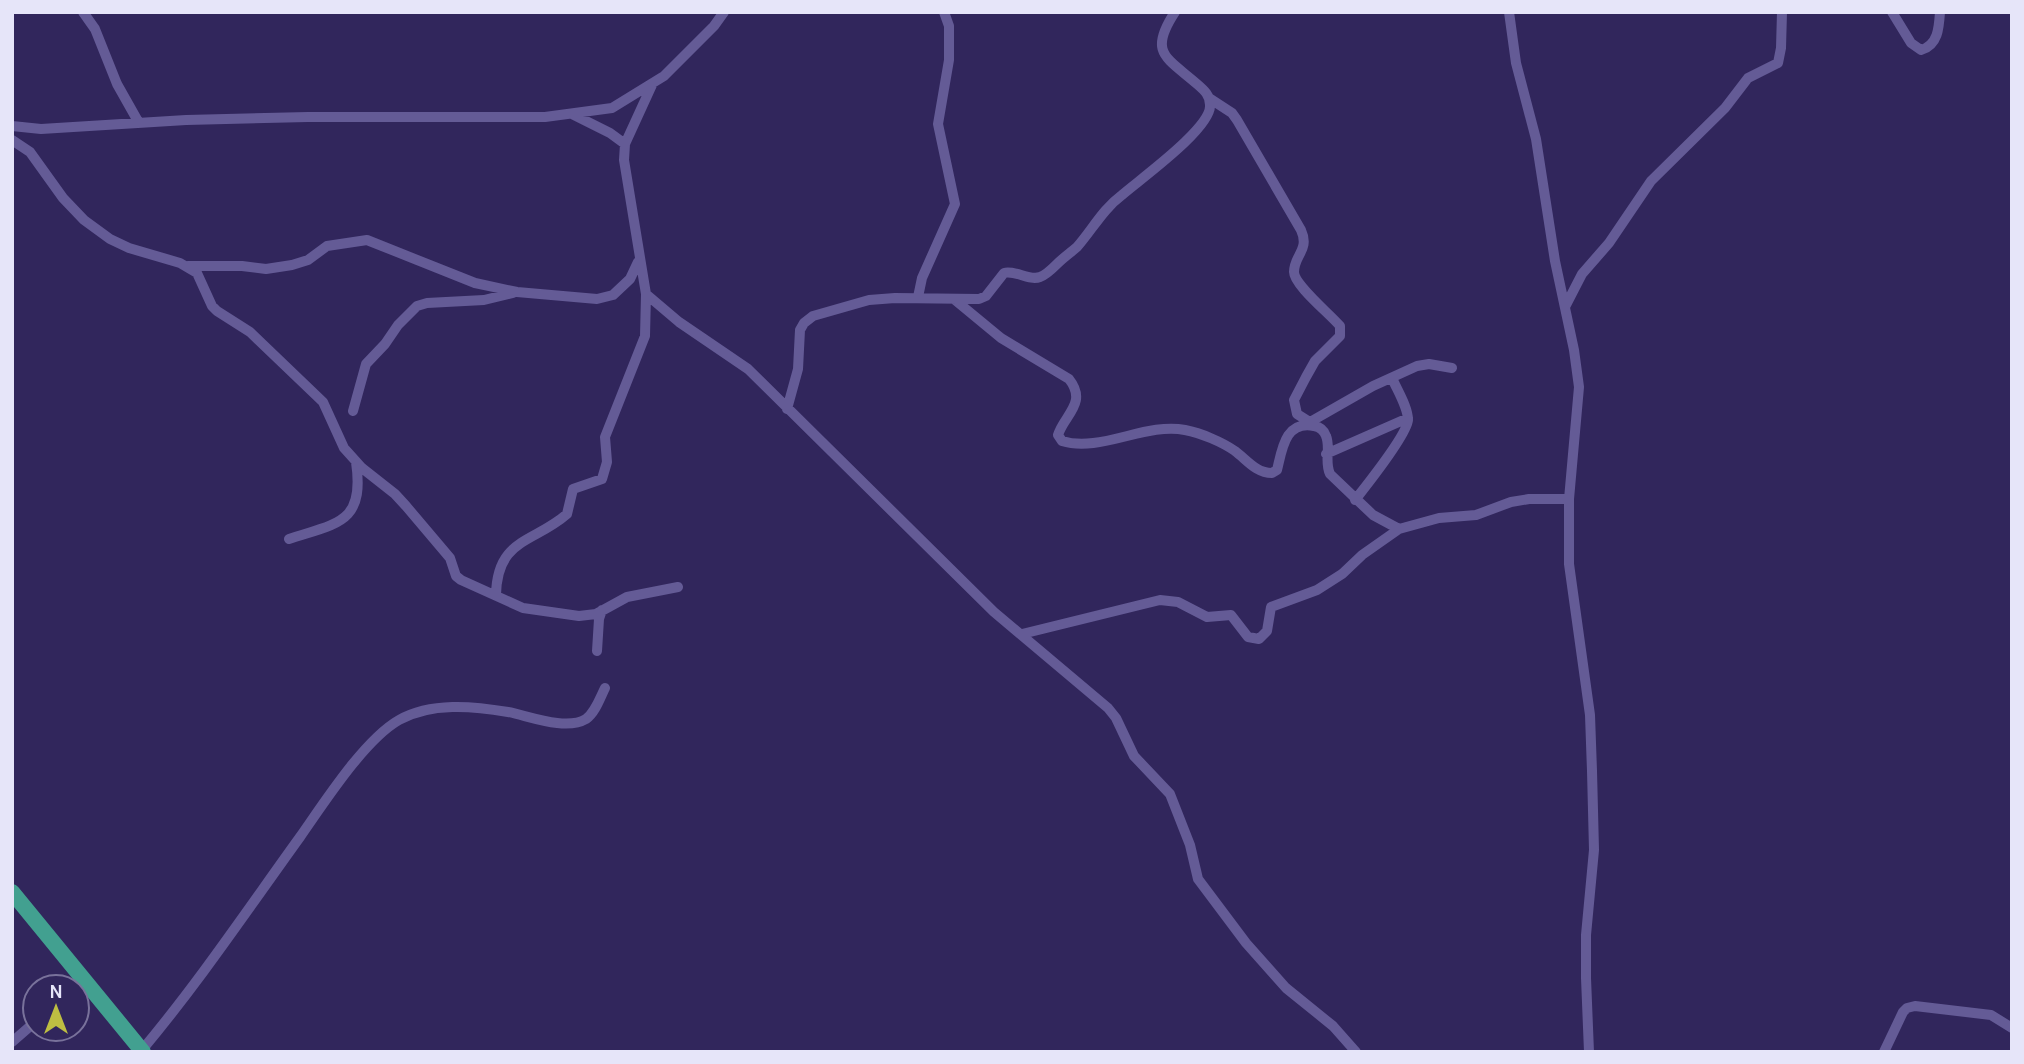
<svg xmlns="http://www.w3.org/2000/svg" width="2024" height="1064" font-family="Karla,sans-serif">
<rect width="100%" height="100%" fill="#31265c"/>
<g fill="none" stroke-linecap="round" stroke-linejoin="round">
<!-- minor -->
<path stroke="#645b96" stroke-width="10" d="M83 12 95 29 117 84 139 123
M1509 12 1516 63 1536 139 1555 261 1574 350 1579 387 1569 499V564L1590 715 1592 771 1594 850 1586 935V978L1589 1052
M1892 12 1911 43 1921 50C1938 45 1939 28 1940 12
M652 85 625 144 624 160 646 294 679 322 748 369 994 612 1108 708 1116 718 1134 756 1170 794 1190 845 1198 879 1246 943 1286 988 1333 1026 1356 1052
M1209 98 1232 113 1237 120 1301 230C1310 250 1294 255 1294 272 1294 285 1330 314 1340 326V336L1315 361 1306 377 1294 400 1297 414 1316 426
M572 114 610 133 625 144
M12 126 41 129 186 120 308 117H545L612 108 664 76 714 26 724 12
M12 140 30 152 63 198 84 220 110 239 129 248 180 263 197 273 212 306 217 311 250 332 323 402 344 448 362 468 395 494 406 506 450 558 456 576 461 580 523 608 579 616 596 614 627 597 678 587
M188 266H242L266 269 292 265 308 260 327 246 367 240 475 283 517 292 597 299 613 295 630 279 638 262
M918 297 922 278 955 204 938 124 949 60V26L944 12
M955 300 1001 338 1069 379C1088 403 1064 415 1058 435L1062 441C1100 453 1146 422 1185 430 1201 433 1222 442 1235 451 1247 460 1256 473 1272 473L1277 470C1282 450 1285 420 1314 426 1320 427 1324 430 1326 436 1331 448 1324 461 1330 474L1373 515 1399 529
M1565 307 1582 274 1609 243 1651 181 1725 108 1748 78 1778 63 1781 48 1782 12
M787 409 798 369 800 330 804 323 813 316 869 300 895 298 979 299 986 296 1004 273C1016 270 1029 281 1040 277 1046 275 1052 269 1057 264 1063 258 1070 253 1077 247 1092 230 1103 209 1122 195 1139 180 1212 128 1210 105 1210 95 1204 90 1197 84 1166 57 1148 53 1175 12
M353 411 366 364 385 344 398 325 417 306 427 303 484 300 513 293
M1310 422 1373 386 1417 366 1429 364 1452 368
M1326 454 1408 418
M1355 500C1366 486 1407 435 1408 420 1408 407 1397 390 1392 378
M289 539C338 523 365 523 356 462
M496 595C497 538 534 543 567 514L573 489 602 479 607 462 605 437 645 336 646 294
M1022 634 1160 600 1178 602 1207 617 1231 615 1248 637 1259 639 1267 631 1271 607 1317 590 1342 574 1362 555 1399 529 1439 518 1476 515 1511 502 1529 499H1569
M597 651 599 619 602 610
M12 1042 35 1022
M142 1050C199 982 248 909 300 837 324 803 364 740 399 720 431 702 473 706 508 712 529 716 566 731 586 719 595 713 600 698 605 688
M1884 1052 1903 1012 1907 1008 1915 1006 1991 1015 2012 1028"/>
<!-- trunk -->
<path stroke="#42a090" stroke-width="16" d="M12 892 143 1052"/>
</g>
<!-- border -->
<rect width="2024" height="1064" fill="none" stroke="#e6e5f9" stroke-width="28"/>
<!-- north arrow -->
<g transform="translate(56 1008)"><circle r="33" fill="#31265c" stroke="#79729b" stroke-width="2"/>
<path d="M0-5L12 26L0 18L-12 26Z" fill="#bebe42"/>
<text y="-10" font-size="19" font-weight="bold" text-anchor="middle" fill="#e6e5f9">N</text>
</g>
</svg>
